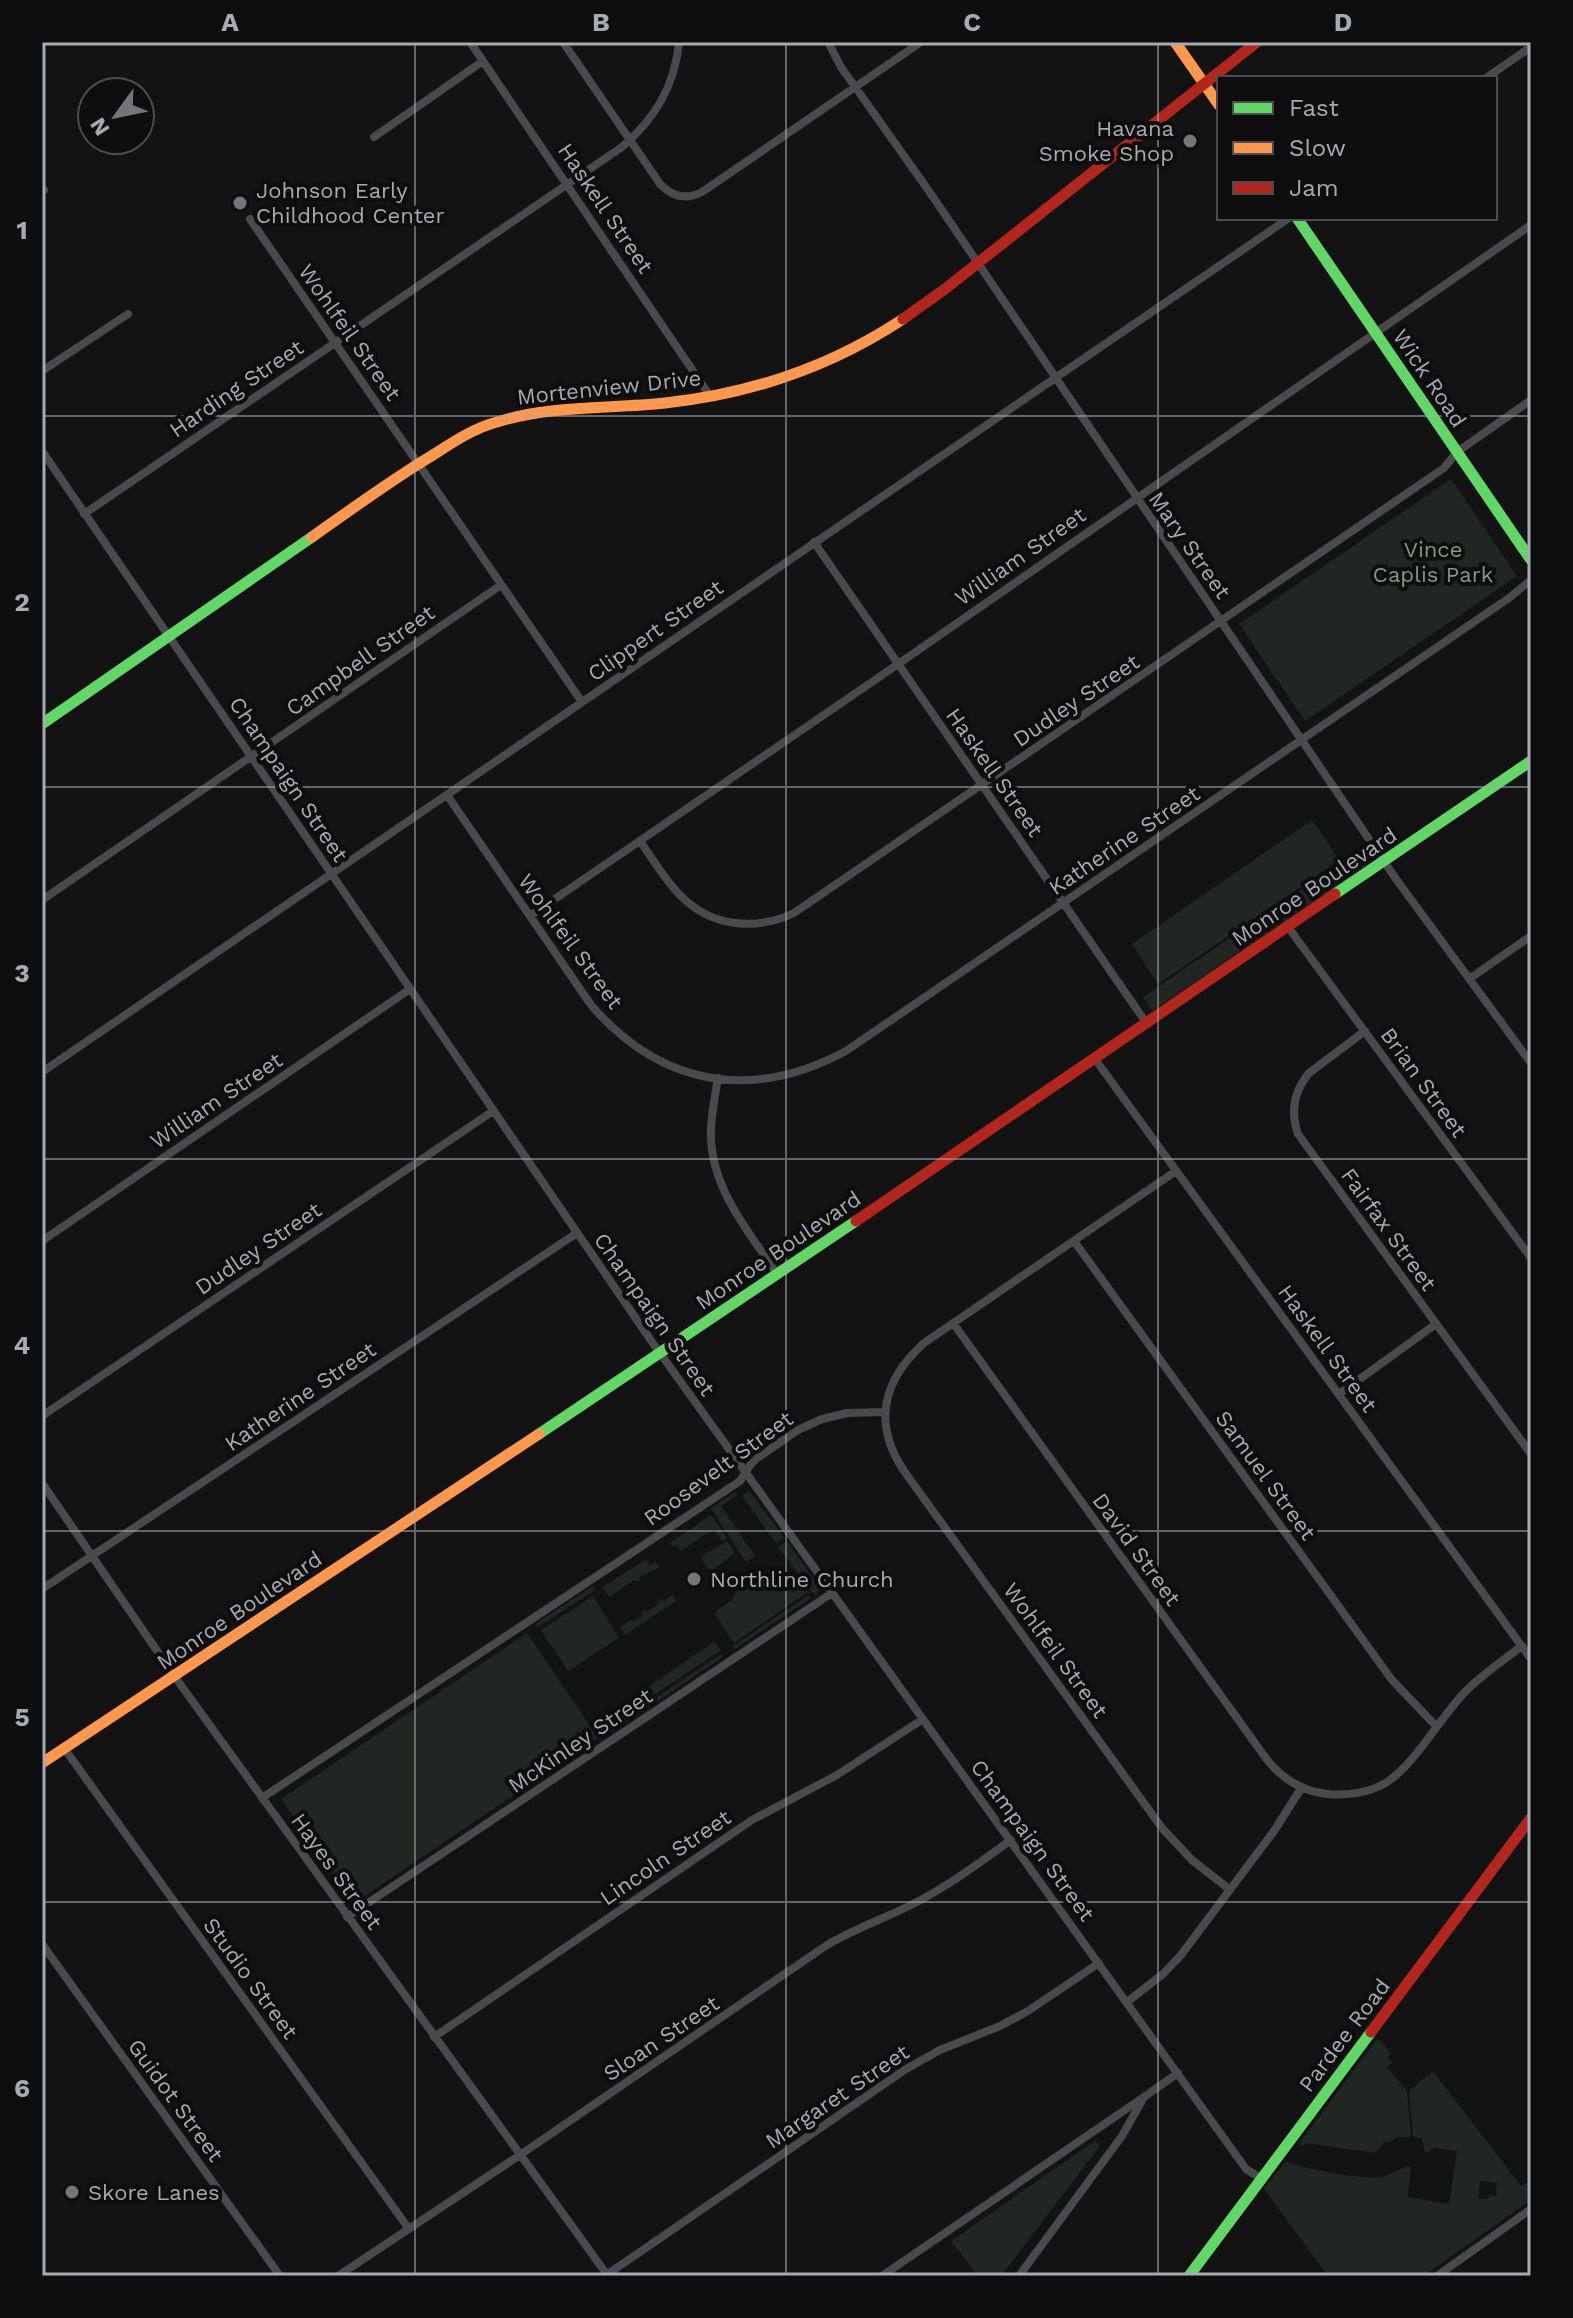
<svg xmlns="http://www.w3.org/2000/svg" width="1573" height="2318" font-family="'Work Sans',sans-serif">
<rect width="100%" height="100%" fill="#131314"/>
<!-- green -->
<path fill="#202621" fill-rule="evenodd" d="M1451 479 1517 576 1305 721 1239 624Z
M1312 820 1340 860 1158 984 1132 944Z
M1361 849 1371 863 1275 928 1266 914Z
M1264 915 1273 929 1152 1011 1143 997Z
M749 1491 784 1537 776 1543 742 1496Z
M735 1492 738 1495 721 1506 755 1556 746 1562 711 1508Z
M711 1515 727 1538 722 1541 714 1529 680 1551 677 1545 673 1547 670 1543Z
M727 1541 735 1553 710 1572 701 1557Z
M787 1541 820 1588 815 1596 778 1547Z
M646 1559 650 1565 656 1562 659 1567 640 1577 641 1580 637 1582 634 1580 609 1597 603 1587Z
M763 1574 774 1582 786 1581 795 1575 808 1592 734 1643 715 1615 717 1610 732 1600 735 1593Z
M593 1586 595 1590 538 1627 535 1624Z
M673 1594 676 1601 625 1635 620 1627 630 1620 632 1622 643 1615 641 1612 645 1610 647 1612 658 1604 657 1602 661 1599 664 1601Z
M809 1595 811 1598 735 1649 733 1646Z
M593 1596 619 1638 568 1671 541 1630Z
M527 1633 598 1738 353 1904 281 1799Z
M714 1642 721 1650 606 1727 601 1719Z
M723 1653V1657L612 1732H609L608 1730Z
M1377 2039 1381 2041 1391 2054 1388 2058 1392 2063 1387 2067 1407 2091 1411 2137H1397L1387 2143 1385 2141 1376 2153 1305 2143 1303 2146 1298 2145Z
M1433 2071 1521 2186 1531 2180V2200L1423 2276H1328L1264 2189 1286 2161C1303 2169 1363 2180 1381 2177 1392 2175 1399 2167 1411 2166L1408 2197 1449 2204 1457 2151 1434 2148 1425 2153 1422 2139 1413 2137 1409 2091ZM1480 2181 1497 2183 1496 2196 1489 2195 1488 2199 1478 2198Z
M1095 2141 1100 2146 1001 2276H978L951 2241Z"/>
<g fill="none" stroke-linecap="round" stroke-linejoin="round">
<!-- street -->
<path stroke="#494a4d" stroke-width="8" d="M470 42 710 396
M563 42 660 184C672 197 686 200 702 192L921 42
M828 42 841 67 931 194 1396 879 1531 1063
M1486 78 1531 47
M374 137 483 61
M42 191 44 190
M250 219 582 702
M42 371 128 314
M42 451 652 1342 1246 2169 1262 2179
M84 514 622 147C655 119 675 86 679 42
M814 542 1147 1024
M447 795 591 1005C661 1086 751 1102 846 1051L1509 598 1531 580
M640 841C653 859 665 881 682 897 712 927 756 931 794 913L1444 468 1457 452 1531 400
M42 900 501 585
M530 916 888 671 1531 225
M1288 927 1531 1258
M1469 979 1531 936
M1365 1031 1309 1073C1294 1091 1290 1111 1298 1134L1531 1454
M1095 1059 1531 1659
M42 1072 1289 218
M718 1078C715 1095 712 1112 711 1128 708 1185 748 1231 778 1275
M1176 1171 924 1343C883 1380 872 1423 904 1471L1162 1828 1192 1860 1229 1889
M42 1241 410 989
M1074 1241 1392 1680 1436 1726
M953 1323 1265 1757C1280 1777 1301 1791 1327 1794 1346 1796 1370 1793 1387 1782 1413 1766 1441 1717 1464 1693 1481 1675 1502 1661 1522 1646
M1339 1394 1436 1324
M42 1416 493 1111
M42 1483 175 1677 608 2276
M42 1589 577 1233
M64 1748 409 2229
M262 1798 740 1481 751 1464 756 1459 798 1430 822 1419 847 1413 884 1412
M347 1917 832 1593
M42 1944 280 2276
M1127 2002 1163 1974 1181 1955 1274 1831 1302 1787
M434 2037 752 1820 837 1775 923 1719
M338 2276 520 2155 827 1945C854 1929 883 1919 911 1905 947 1887 979 1863 1011 1840
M605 2276 906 2069 940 2050 1000 2026 1028 2011 1099 1963
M882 2276 1144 2097
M1019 2276 1122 2136 1144 2097 1178 2073
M1437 2276 1531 2209"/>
<!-- fast -->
<path stroke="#63d668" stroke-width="11" d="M1297 218 1531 560
M42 724 312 537
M1335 894 1531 761
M539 1434 856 1221
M1189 2276 1371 2032"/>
<!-- slow -->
<path stroke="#ff974d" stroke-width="11" d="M1175 42 1219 105
M312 537C352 509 391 480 433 455 453 442 474 428 497 422 552 405 609 409 665 403 750 394 832 366 903 319
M42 1763 539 1434"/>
<!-- jam -->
<path stroke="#b3261e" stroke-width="11" d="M903 319 945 289 1257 42
M856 1221 1335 894
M1371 2032 1531 1818"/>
</g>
<!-- grid -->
<path fill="none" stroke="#a6aab3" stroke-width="2" stroke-opacity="0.55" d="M415 42V2276M786 42V2276M1158 42V2276M42 416H1531M42 787H1531M42 1159H1531M42 1531H1531M42 1902H1531"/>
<!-- markers -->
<g fill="#73757b" stroke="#0e0e0f" stroke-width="3">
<circle cx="1190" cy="141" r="8"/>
<circle cx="240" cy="203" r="8"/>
<circle cx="694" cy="1579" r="8"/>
<circle cx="72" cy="2192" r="8"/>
</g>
<g text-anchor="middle" stroke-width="8" stroke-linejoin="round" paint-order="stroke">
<!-- poi labels -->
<g font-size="22" fill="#a6aab3" stroke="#0e0e0f" text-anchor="start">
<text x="1174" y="136" text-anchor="end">Havana<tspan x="1174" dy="25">Smoke Shop</tspan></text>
<text x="256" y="198">Johnson Early<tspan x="256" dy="25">Childhood Center</tspan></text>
<text x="710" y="1587">Northline Church</text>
<text x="88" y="2200">Skore Lanes</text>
</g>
<!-- street labels -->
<g font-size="22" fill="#a6aab3" stroke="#0e0e0f">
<text transform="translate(606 208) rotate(56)" y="8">Haskell Street</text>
<text transform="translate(350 332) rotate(55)" y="8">Wohlfeil Street</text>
<text transform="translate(1430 378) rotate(56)" y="8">Wick Road</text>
<text transform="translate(609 387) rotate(-6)" y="8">Mortenview Drive</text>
<text transform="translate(236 388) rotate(-34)" y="8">Harding Street</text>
<text transform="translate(1190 545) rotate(55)" y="8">Mary Street</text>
<text transform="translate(1020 556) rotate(-35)" y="8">William Street</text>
<text transform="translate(655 630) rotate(-35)" y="8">Clippert Street</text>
<text transform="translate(360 660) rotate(-35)" y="8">Campbell Street</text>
<text transform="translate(1076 700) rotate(-34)" y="8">Dudley Street</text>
<text transform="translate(995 772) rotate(55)" y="8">Haskell Street</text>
<text transform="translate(289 779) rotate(56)" y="8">Champaign Street</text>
<text transform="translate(1124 840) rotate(-34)" y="8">Katherine Street</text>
<text transform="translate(1314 886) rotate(-34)" y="8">Monroe Boulevard</text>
<text transform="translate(571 941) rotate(54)" y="8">Wohlfeil Street</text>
<text transform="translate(1424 1082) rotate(54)" y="8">Brian Street</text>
<text transform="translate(216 1100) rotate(-34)" y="8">William Street</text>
<text transform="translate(1389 1229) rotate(54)" y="8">Fairfax Street</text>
<text transform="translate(258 1248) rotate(-34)" y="8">Dudley Street</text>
<text transform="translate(778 1250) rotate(-34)" y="8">Monroe Boulevard</text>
<text transform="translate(655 1314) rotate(55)" y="8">Champaign Street</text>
<text transform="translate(1328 1348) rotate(54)" y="8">Haskell Street</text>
<text transform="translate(300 1396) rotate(-34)" y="8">Katherine Street</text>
<text transform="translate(718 1468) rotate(-36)" y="8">Roosevelt Street</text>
<text transform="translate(1266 1475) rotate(54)" y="8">Samuel Street</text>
<text transform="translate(1137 1549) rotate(54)" y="8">David Street</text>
<text transform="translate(239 1610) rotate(-34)" y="8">Monroe Boulevard</text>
<text transform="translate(1056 1650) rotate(54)" y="8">Wohlfeil Street</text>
<text transform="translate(580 1740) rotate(-34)" y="8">McKinley Street</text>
<text transform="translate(1033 1840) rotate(54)" y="8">Champaign Street</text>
<text transform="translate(665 1857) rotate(-34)" y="8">Lincoln Street</text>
<text transform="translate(337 1871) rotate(54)" y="8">Hayes Street</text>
<text transform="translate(251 1978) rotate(54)" y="8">Studio Street</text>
<text transform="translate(1344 2035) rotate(-53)" y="8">Pardee Road</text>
<text transform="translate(661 2038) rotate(-34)" y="8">Sloan Street</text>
<text transform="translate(837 2096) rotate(-34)" y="8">Margaret Street</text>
<text transform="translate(176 2100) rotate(54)" y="8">Guidot Street</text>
</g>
<!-- park labels -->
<g font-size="22" fill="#7f9c82" stroke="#0e0e0f">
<text x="1433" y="557">Vince<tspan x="1433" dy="25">Caplis Park</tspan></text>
</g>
</g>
<!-- border -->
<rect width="1573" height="2318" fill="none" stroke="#0e0e0f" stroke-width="88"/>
<!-- legend -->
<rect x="1217" y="76" width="280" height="144" fill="#0e0e0f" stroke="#4b4c51" stroke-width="2"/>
<rect x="1233" y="102" width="40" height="12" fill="#63d668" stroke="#4b4c51" stroke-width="2"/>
<text x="1289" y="116" font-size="24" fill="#a6aab3">Fast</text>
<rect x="1233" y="142" width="40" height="12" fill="#ff974d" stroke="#4b4c51" stroke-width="2"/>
<text x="1289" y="156" font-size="24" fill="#a6aab3">Slow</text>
<rect x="1233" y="182" width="40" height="12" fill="#b3261e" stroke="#4b4c51" stroke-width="2"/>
<text x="1289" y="196" font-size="24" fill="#a6aab3">Jam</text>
<!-- north arrow -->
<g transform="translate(116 116) rotate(237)"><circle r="38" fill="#0e0e0f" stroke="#4b4c51" stroke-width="2"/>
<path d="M0-6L14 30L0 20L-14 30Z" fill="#73757b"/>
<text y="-12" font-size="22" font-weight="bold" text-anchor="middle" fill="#a6aab3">N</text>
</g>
<rect x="44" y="44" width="1485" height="2230" fill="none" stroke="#a6aab3" stroke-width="3"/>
<g font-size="26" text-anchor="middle" font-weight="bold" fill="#a6aab3">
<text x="230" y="31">A</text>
<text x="601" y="31">B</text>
<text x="972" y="31">C</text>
<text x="1343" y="31">D</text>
<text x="22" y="239">1</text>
<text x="22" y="611">2</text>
<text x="22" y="982">3</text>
<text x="22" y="1354">4</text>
<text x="22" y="1726">5</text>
<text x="22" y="2097">6</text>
</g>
</svg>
